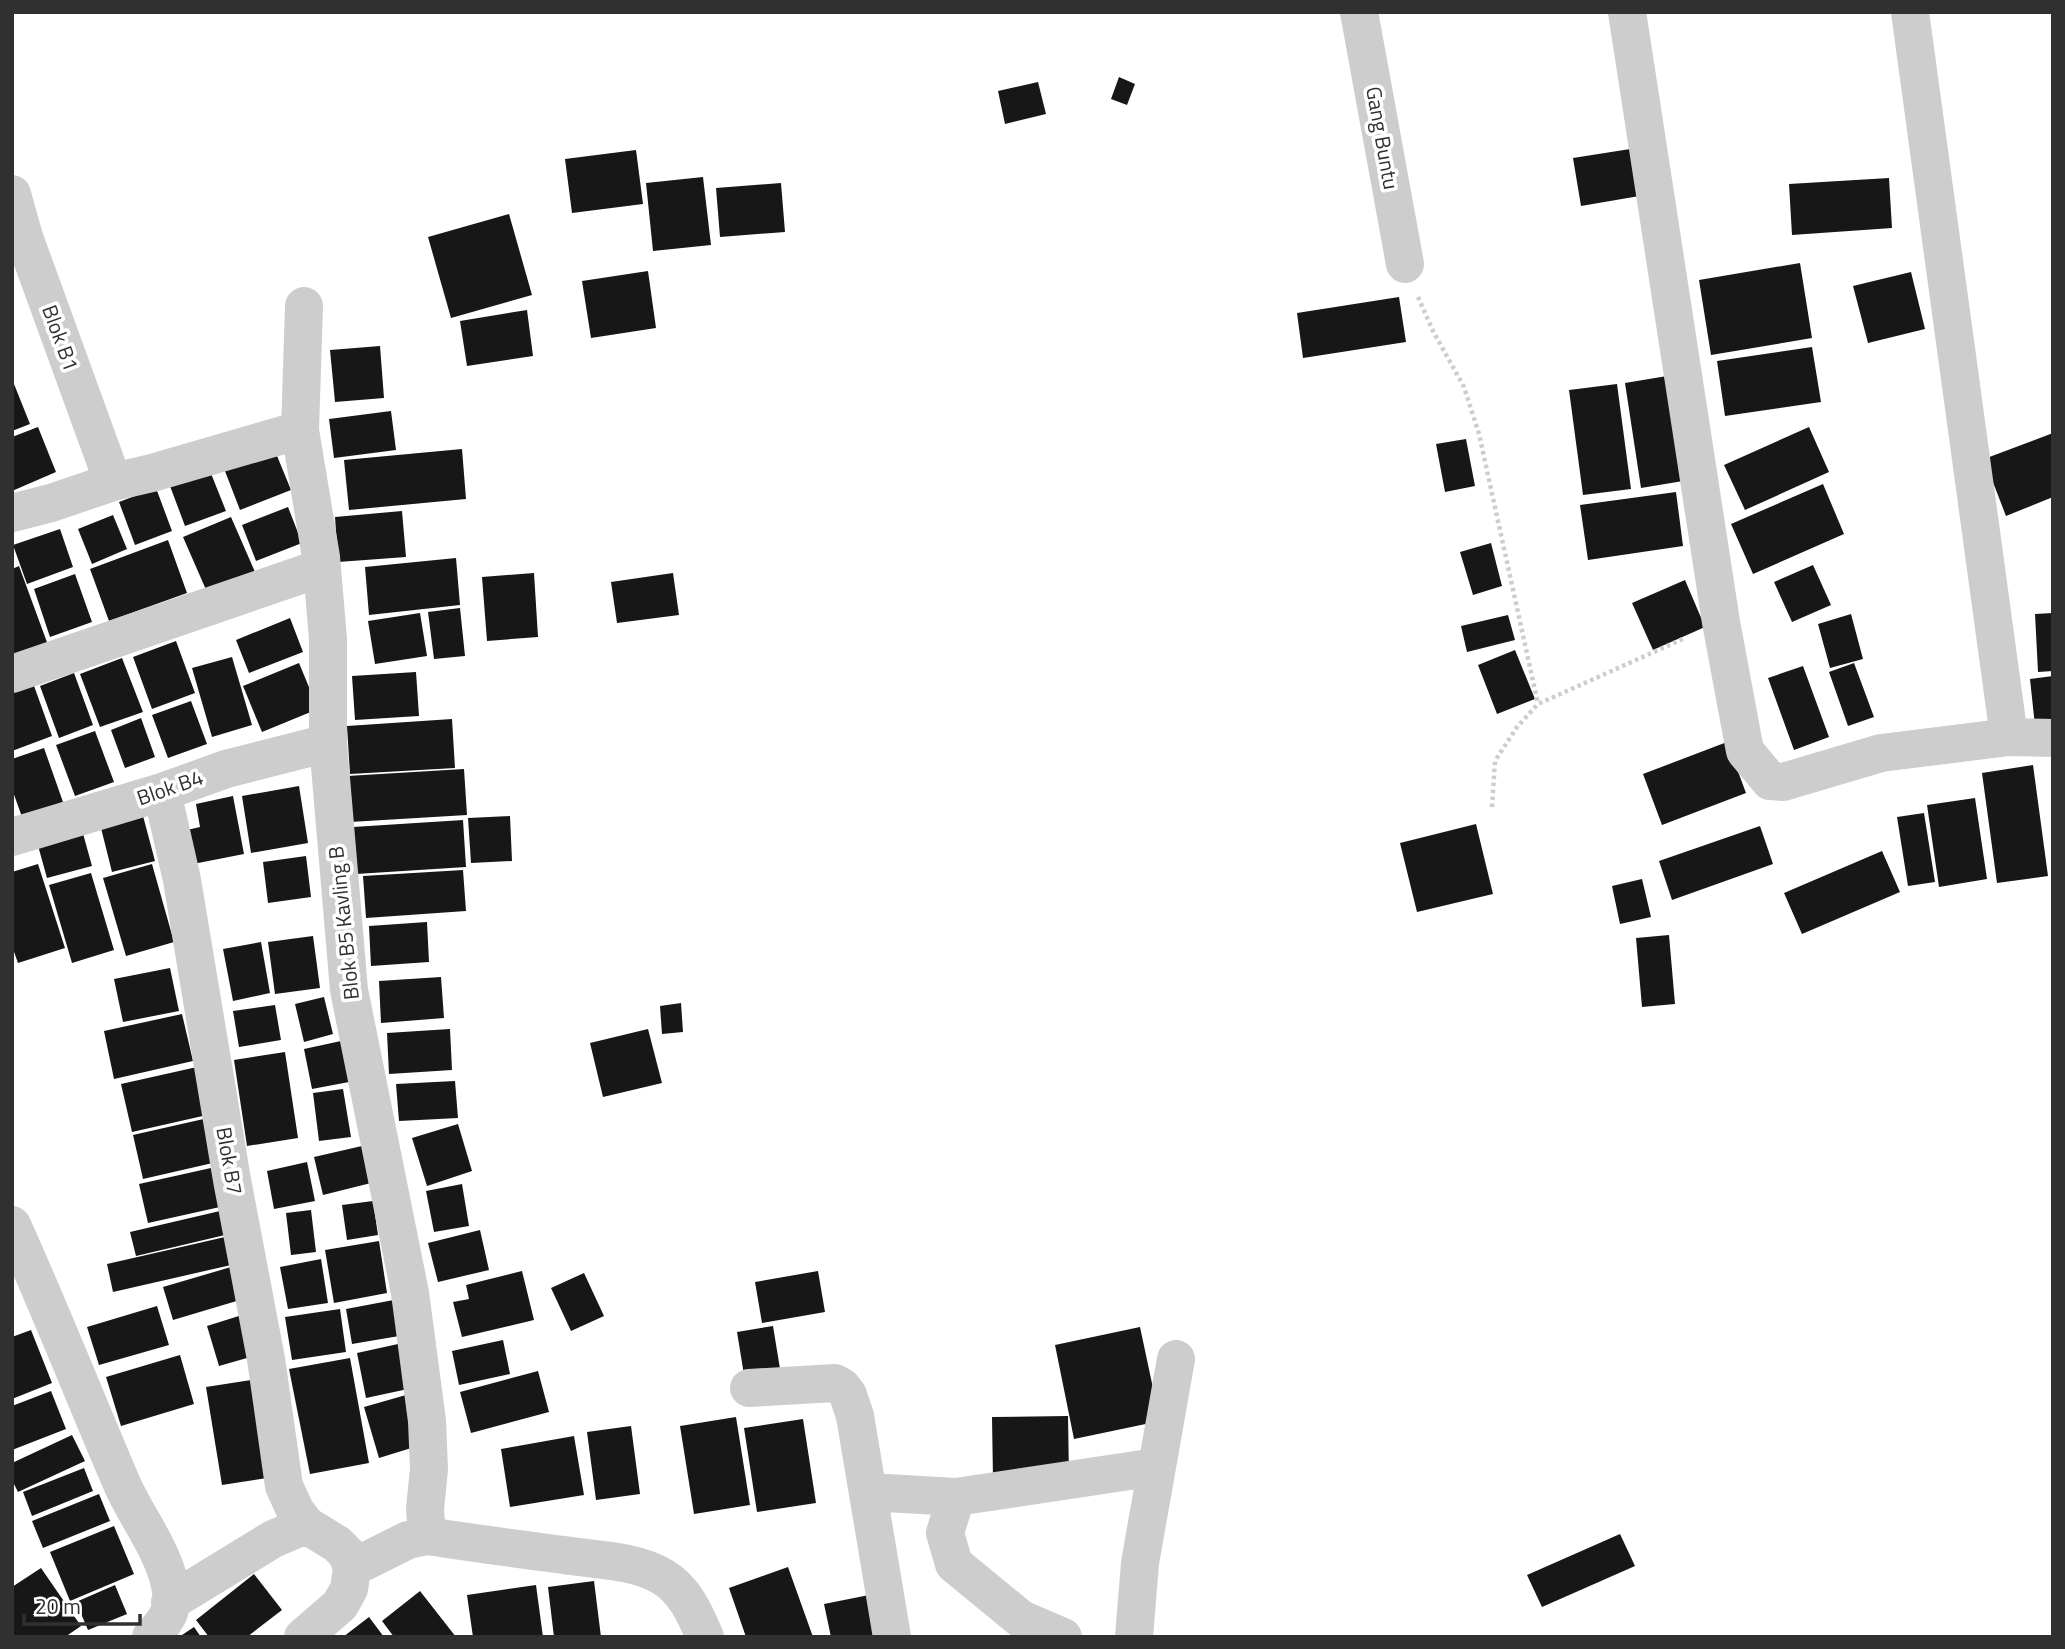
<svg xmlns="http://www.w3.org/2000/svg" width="2065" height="1649" font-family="'Titillium Web',sans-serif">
<rect width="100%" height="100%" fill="#fff"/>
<!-- building -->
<path fill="#171717" d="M1119 77 1135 84 1127 105 1111 99Z
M1038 82 1046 114 1005 124 998 91Z
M1643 147 1651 194 1581 206 1573 158Z
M636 150 643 204 572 213 565 159Z
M703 177 711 245 653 251 646 183Z
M1889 178 1892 228 1792 235 1789 184Z
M781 183 785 232 720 237 716 188Z
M509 214 532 295 451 318 428 237Z
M1800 263 1812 338 1711 355 1699 280Z
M648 271 656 328 591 338 582 281Z
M1911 272 1925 329 1868 343 1853 286Z
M1399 297 1406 342 1303 358 1297 313Z
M527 310 533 356 467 366 460 321Z
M380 346 384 398 335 402 330 350Z
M1812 347 1821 402 1725 416 1717 361Z
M1673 375 1689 480 1641 488 1625 383Z
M12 379 30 424 12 431Z
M1617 384 1631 489 1583 495 1569 390Z
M391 411 396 450 334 458 329 419Z
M38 427 56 472 12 491V437Z
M1809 427 1829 472 1745 510 1724 465Z
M2053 433V497L2006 516 1984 459Z
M1466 439 1475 486 1445 492 1436 444Z
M273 446 291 490 240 510 223 466Z
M462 449 466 499 349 510 344 460Z
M210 471 226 511 185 526 170 486Z
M1823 484 1844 534 1753 574 1731 524Z
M156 488 172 531 135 545 119 502Z
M1676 492 1683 546 1588 560 1580 505Z
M288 507 302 543 256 561 242 525Z
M402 511 406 557 338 562 335 517Z
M113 515 127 549 92 564 78 529Z
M231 517 255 572 207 592 183 537Z
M60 529 73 567 27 584 13 545Z
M168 540 187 593 109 621 90 569Z
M1491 543 1502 586 1473 595 1460 552Z
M456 558 460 605 369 615 365 567Z
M1813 565 1831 605 1792 622 1774 582Z
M19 566 48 645 12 657V569Z
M534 573 538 637 487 641 482 577Z
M673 573 679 615 617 623 611 582Z
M75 574 92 622 50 637 34 589Z
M1685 580 1705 627 1653 650 1632 603Z
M460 608 465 656 434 659 428 612Z
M420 613 427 656 375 664 368 621Z
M2053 613V671L2038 672 2035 614Z
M1851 614 1863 659 1830 668 1818 624Z
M1508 615 1515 640 1467 652 1461 626Z
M290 618 303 652 249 673 236 640Z
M176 641 195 693 152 709 133 657Z
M1515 650 1535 699 1497 714 1478 665Z
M232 657 252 725 212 737 192 668Z
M122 658 143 712 100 727 80 674Z
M299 663 318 709 262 732 243 686Z
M1854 663 1874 717 1848 726 1829 672Z
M1803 666 1829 737 1794 750 1768 678Z
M416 672 419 716 355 720 352 676Z
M74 673 93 725 59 738 40 686Z
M2053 676V725L2035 726 2030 679Z
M33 683 52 736 12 751V691Z
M191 701 207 744 168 758 152 715Z
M141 718 155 757 125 768 111 730Z
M452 719 455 768 350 774 347 726Z
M95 731 114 782 75 796 56 745Z
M1727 742 1746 793 1662 825 1643 774Z
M44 748 63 802 22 817 12 789V759Z
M2033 765 2048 876 1997 883 1982 773Z
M464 769 467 815 350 822 347 776Z
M299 786 308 843 251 853 242 796Z
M233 796 244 854 193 864 187 830 200 827 196 804Z
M1975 798 1987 879 1939 887 1927 805Z
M142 812 155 861 112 872 100 824Z
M1924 813 1935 882 1908 886 1897 817Z
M510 816 512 861 471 863 468 818Z
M463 820 466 867 356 874 353 827Z
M1476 824 1493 894 1417 912 1400 843Z
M1760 826 1773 864 1672 900 1659 861Z
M82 830 92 866 47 878 37 842Z
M1882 851 1900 892 1802 934 1784 893Z
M306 856 311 897 268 903 263 862Z
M38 864 65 948 18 963 12 946V872Z
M152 864 174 942 126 956 103 878Z
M463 870 466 911 366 918 363 876Z
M91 873 114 950 72 963 49 885Z
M1642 879 1651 917 1620 924 1612 886Z
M427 922 429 962 371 966 369 926Z
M1669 935 1675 1004 1642 1007 1636 938Z
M313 936 320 988 275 994 268 942Z
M261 942 270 993 233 1001 223 949Z
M170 968 179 1011 123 1022 114 979Z
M441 977 444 1018 381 1023 379 981Z
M324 997 333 1034 304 1042 295 1004Z
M681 1003 683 1032 662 1034 660 1006Z
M275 1005 281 1040 239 1047 233 1011Z
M182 1014 193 1061 114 1079 104 1031Z
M450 1029 452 1070 389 1074 387 1033Z
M648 1029 662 1083 603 1097 590 1043Z
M341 1041 349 1082 312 1089 304 1049Z
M285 1052 298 1138 247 1146 234 1060Z
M197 1067 207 1115 132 1132 121 1084Z
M455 1081 458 1118 399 1121 396 1084Z
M343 1089 351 1137 319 1141 313 1093Z
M208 1118 217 1162 143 1179 133 1135Z
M458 1124 472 1171 427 1186 412 1138Z
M362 1146 371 1183 323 1195 314 1157Z
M307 1162 315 1201 274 1209 267 1171Z
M211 1168 220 1207 148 1223 139 1184Z
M462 1184 469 1226 434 1232 426 1191Z
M373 1201 378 1235 347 1240 342 1205Z
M311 1210 316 1252 291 1255 286 1213Z
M220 1211 225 1235 136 1256 130 1232Z
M480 1230 489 1270 438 1282 428 1243Z
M225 1237 231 1265 113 1292 107 1264Z
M379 1241 387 1293 334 1303 325 1250Z
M321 1259 328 1303 288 1309 280 1267Z
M231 1267 240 1300 173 1320 163 1287Z
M522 1271 534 1320 462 1337 453 1302 469 1299 466 1285Z
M818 1271 825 1312 762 1323 755 1282Z
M584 1273 604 1316 571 1331 551 1288Z
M399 1299 405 1335 352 1344 346 1309Z
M157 1306 169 1345 99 1365 87 1327Z
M340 1309 346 1352 292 1360 285 1317Z
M242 1315 254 1356 219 1366 207 1326Z
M773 1326 782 1381 746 1387 737 1332Z
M1140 1327 1160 1421 1074 1439 1055 1345Z
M31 1330 52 1383 12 1399V1337Z
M503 1340 510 1374 459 1385 452 1351Z
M398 1344 408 1389 366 1398 357 1353Z
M180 1355 194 1404 121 1426 106 1377Z
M350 1358 369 1463 310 1474 289 1369Z
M538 1371 549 1412 471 1433 460 1392Z
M258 1379 274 1477 222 1485 206 1387Z
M51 1391 66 1429 12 1450V1406Z
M406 1395 421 1445 379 1458 364 1407Z
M1068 1416 1069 1478 993 1479 992 1417Z
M736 1417 750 1505 694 1514 680 1426Z
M803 1419 816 1503 757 1512 744 1428Z
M631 1426 640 1494 596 1500 587 1432Z
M72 1435 85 1461 18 1492 12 1480V1463Z
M574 1436 584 1495 510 1507 501 1449Z
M84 1468 93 1491 32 1516 23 1492Z
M99 1494 110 1521 43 1548 32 1521Z
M114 1526 134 1574 70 1601 50 1552Z
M1620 1534 1635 1566 1542 1607 1527 1575Z
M788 1567 813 1637H746L729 1588Z
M41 1568 81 1626 65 1637H12V1587Z
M254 1574 282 1610 247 1637H209L196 1620Z
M594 1581 601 1637H554L548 1587Z
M115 1585 127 1614 88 1630 76 1602Z
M536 1585 543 1637H473L467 1595Z
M420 1591 456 1637H394L382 1621Z
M874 1594 882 1633 861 1637H831L824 1604Z
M369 1617 384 1637H343Z
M194 1627 201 1637H179Z"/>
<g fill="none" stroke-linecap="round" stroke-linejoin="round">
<!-- path -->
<path stroke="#cdcdcd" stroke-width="4.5" stroke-dasharray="3.5 3.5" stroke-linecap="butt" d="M1418 297 1433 331 1464 387 1479 434 1538 704
M1492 807 1495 761 1517 727 1538 704 1685 638"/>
<!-- street -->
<path stroke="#cdcdcd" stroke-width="38" d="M1359 12 1405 264
M1627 12 1721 622 1745 751 1770 781 1783 782 1881 753 2009 737 2053 738
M1910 12 2009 737
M12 194 24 237 113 482
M304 306 300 430 321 557 328 639V743L349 990 410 1293 427 1421 429 1469 425 1509 427 1536
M12 513 51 503 113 482 152 473 300 430
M12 674 321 568
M162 792 182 880 232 1180 266 1359 284 1486 295 1510 306 1525 337 1544 347 1554 352 1568 349 1589 340 1605 303 1637
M12 837 162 792 226 769 328 743
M12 1225C51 1311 85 1398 122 1484 137 1518 162 1548 170 1585 175 1610 167 1620 151 1637
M749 1388 835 1383 842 1387 848 1395 855 1416 892 1637
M869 1492 956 1497 1156 1467
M956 1497 945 1533 954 1564 1021 1619 1063 1637
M352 1568 408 1540 427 1536C473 1543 518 1549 564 1555 596 1560 635 1560 663 1577 685 1590 695 1614 705 1637
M170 1602 273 1539 306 1525
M1134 1637 1140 1563 1176 1359"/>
</g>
<g text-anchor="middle" stroke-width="7" stroke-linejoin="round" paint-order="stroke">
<!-- street labels -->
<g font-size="21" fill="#303030" stroke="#fff">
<text transform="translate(1382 138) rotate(80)" y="7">Gang Buntu</text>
<text transform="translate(60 338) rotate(70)" y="7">Blok B1</text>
<text transform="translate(170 788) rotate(-19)" y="7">Blok B4</text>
<text transform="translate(344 923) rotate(-96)" y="7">Blok B5 Kavling B</text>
<text transform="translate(229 1161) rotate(80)" y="7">Blok B7</text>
</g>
</g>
<!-- border -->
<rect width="2065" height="1649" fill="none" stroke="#303030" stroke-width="28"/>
<!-- scale -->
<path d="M24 1614v10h116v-10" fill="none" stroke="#303030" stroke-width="3.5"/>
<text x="35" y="1614" font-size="21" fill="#303030" stroke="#ffffff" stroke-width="5" paint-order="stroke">20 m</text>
</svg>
